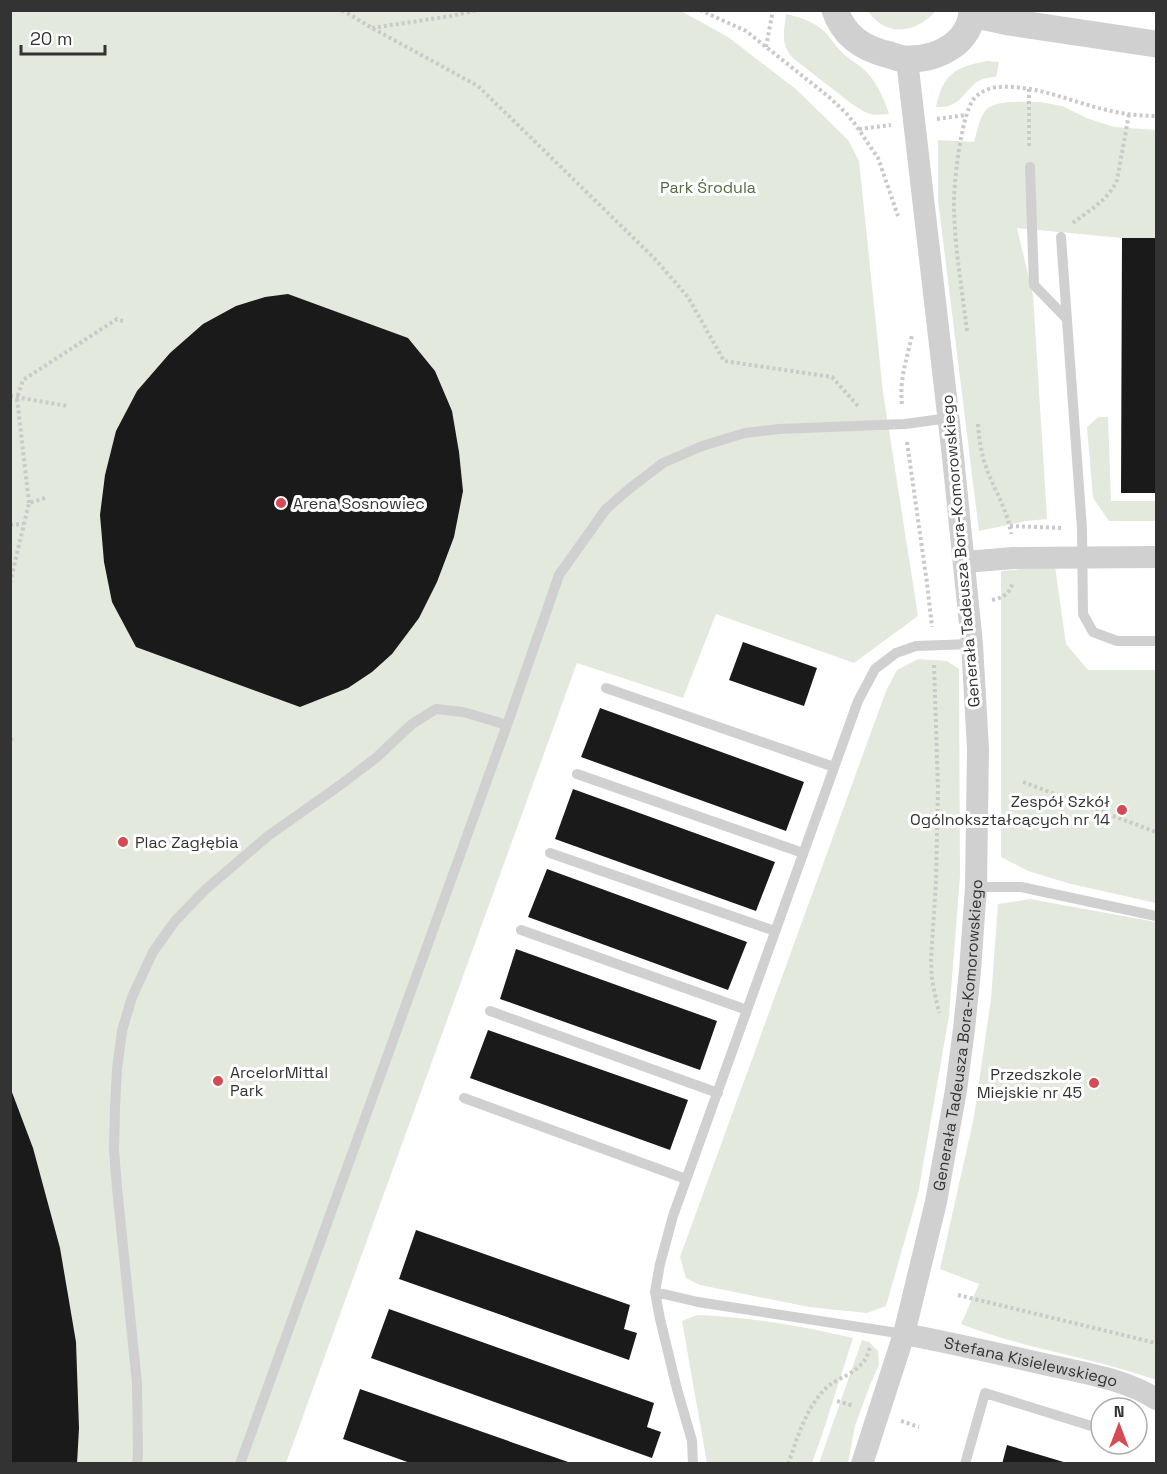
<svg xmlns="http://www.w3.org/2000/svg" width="1167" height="1474" font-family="'Space Grotesk',sans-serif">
<rect width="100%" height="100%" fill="#fff"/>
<!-- green -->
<path fill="#e3e9dd" d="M10 11H681L728 37 797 90 848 140 859 161 883 392 918 616 854 663 716 614 683 698 577 663 286 1463H11Z
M868 11H936C916 33 886 38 868 11Z
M786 14C800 17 814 22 824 31 832 39 837 49 846 56 850 60 856 63 861 67 876 79 883 96 889 114L874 115 865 112 852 104 794 59C780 45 784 33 786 14Z
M987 61 999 62 996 77C968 77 969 98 951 105 947 107 941 107 936 107 943 74 955 67 987 61Z
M1040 102 1062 106 1089 119 1115 127 1156 130V238H1122L1017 228 1033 295 1047 519 1026 521 979 531 938 200V140L974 142C977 132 979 119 985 111 994 99 1026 102 1040 102Z
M1098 417H1108L1111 501H1156V521H1109L1093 498 1087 427Z
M1055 566 1066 644 1088 670H1156V903L1071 884 1028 871 1001 857V571Z
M918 659 947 661 959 669 960 876 949 1016 918 1194 886 1306 867 1313 809 1307 700 1285 686 1278 680 1257 886 691 897 670Z
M1030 899 1156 922V1380C1093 1357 1024 1349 961 1324L979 1284 940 1269 974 1117 991 999 998 904Z
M697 1315C749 1317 802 1326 853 1338L823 1432 812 1463H707L682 1321Z
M862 1340 869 1342 878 1351 879 1365 870 1385 855 1426 848 1463H819Z"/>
<!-- building -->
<path fill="#1a1a1a" d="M1122 238H1156V493H1121Z
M288 294 408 338 435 371 452 411 459 452 463 491 454 537 437 582 419 618 392 654 372 672 348 688 300 707 136 647 112 602 104 562 100 515 105 475 116 431 137 391 170 353 203 324 236 306 265 297Z
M743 642 817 668 804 706 729 680Z
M600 708 804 782 786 831 581 757Z
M573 789 775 862 756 911 555 839Z
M547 869 747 942 728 990 528 917Z
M516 949 717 1021 700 1070 500 999Z
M488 1030 688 1100 670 1150 470 1078Z
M10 1087 33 1148 60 1248 76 1342 79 1428 77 1464H10Z
M416 1230 630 1305 624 1329 637 1333 629 1360 399 1279Z
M389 1309 654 1403 647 1427 661 1432 652 1458 371 1358Z
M360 1389 571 1463V1464H413L343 1439Z
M1007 1445 1067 1463V1464H1002Z"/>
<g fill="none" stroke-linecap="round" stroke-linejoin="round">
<!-- path -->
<path stroke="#cacaca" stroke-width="4" stroke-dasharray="3 3" stroke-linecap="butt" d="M342 10 372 28 478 86 653 257 688 297 724 361 832 377 858 406
M700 10 746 31 829 97 846 113 855 124 878 158 898 216
M372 28 451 16 477 10
M766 47 773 10
M1029 89V148
M937 119 966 115
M859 129 891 125
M1073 223C1089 210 1109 200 1117 180L1129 114
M967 331C962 290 955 249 954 208 953 186 961 117 973 100 979 92 990 87 1000 87 1038 85 1071 102 1107 110 1123 114 1140 116 1156 116
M10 396 67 406
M902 404C899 380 907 359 912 335
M978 424C979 439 981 453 986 467 994 490 1008 510 1011 534
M907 442 927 583 932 627
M29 503 17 398 23 380 117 319 125 322
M10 525 23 524
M1010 526 1063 528
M10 583 29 503 45 498
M992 600C1003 598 1009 594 1013 583
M934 665 938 789 936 881 931 960 932 980 939 1013
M10 739 13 741
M1023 782 1156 832
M958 1295 1156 1343
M837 1401 854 1406
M901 1421 919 1427
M788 1464C798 1437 805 1409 826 1388 837 1378 855 1374 864 1361 867 1358 868 1352 870 1348"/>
<!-- service -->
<path stroke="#d0d0d0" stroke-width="10" d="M1030 167 1034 285 1067 319
M1061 237 1082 529 1083 614 1093 632 1117 641H1156
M606 688 834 767
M577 774 803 853
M550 853 775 931
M976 887H1021L1156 916
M521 930 747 1010
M490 1011 718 1093
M464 1098 686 1179
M655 1292 698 1302 904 1334
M137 1464 138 1455 137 1383 117 1188 114 1150 115 1108 117 1069 122 1031 132 997 153 952 175 921 206 889 268 836 343 783 377 757 412 724 436 709 463 712 507 725
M240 1464 507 725 559 575 606 509 629 489 663 463 702 446 745 433 779 429 905 424 949 418
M693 1464 692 1441 677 1389 660 1319 655 1292 660 1264 673 1216 858 701 875 669 896 653 916 646 972 644
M965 1464 985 1393 1101 1429"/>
<!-- minor -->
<g stroke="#d0d0d0" stroke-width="22">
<path d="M965 562 1013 558 1156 557"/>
<path id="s1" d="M904 1334C952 1343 1000 1354 1048 1365 1084 1373 1125 1379 1156 1399"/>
<path id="s2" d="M862 1464 904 1334 936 1202 956 1090 964 1029 970 971 976 887 978 749 972 644 953 457 907 60"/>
</g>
<!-- tertiary -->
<path stroke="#d0d0d0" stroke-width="27" d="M835 10C844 37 864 49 890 55 896 57 903 60 909 59 938 59 971 43 972 10
M972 14 1009 22 1156 44"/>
</g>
<!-- markers -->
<g fill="#d44b53" stroke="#fff" stroke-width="2">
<circle cx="281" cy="503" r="6"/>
<circle cx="1122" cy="810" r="6"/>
<circle cx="123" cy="842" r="6"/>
<circle cx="218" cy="1081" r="6"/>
<circle cx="1094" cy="1083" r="6"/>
</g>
<g text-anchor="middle" stroke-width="6" stroke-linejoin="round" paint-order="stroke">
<!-- park labels -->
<g font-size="16" fill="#566b44" stroke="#fff">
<text x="708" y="193">Park Środula</text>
</g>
<!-- poi labels -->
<g font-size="16" fill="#333" stroke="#fff" text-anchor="start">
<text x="293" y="509">Arena Sosnowiec</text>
<text x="1110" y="807" text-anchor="end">Zespół Szkół<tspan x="1110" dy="18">Ogólnokształcących nr 14</tspan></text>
<text x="135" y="848">Plac Zagłębia</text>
<text x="230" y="1078">ArcelorMittal<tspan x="230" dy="18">Park</tspan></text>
<text x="1082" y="1080" text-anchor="end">Przedszkole<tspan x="1082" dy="18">Miejskie nr 45</tspan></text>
</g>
<!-- street labels -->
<g font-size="16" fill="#333" stroke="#fff">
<text transform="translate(960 551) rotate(-95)" y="6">Generała Tadeusza Bora-Komorowskiego</text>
<text dy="6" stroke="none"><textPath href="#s2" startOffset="441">Generała Tadeusza Bora-Komorowskiego</textPath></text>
<text dy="6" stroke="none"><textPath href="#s1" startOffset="130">Stefana Kisielewskiego</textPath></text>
</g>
</g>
<!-- border -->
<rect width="1167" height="1474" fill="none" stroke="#333333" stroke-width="24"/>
<!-- north arrow -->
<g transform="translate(1119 1426)"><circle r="28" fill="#ffffff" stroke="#adadad" stroke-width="1.5"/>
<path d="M0-4.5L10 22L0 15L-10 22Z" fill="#d44b53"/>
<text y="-9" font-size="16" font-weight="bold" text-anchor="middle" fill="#333333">N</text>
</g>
<!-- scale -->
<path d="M21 45v9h84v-9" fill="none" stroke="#333333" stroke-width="3"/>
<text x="30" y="45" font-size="18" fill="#333333" stroke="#ffffff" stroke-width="4.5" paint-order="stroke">20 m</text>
</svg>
